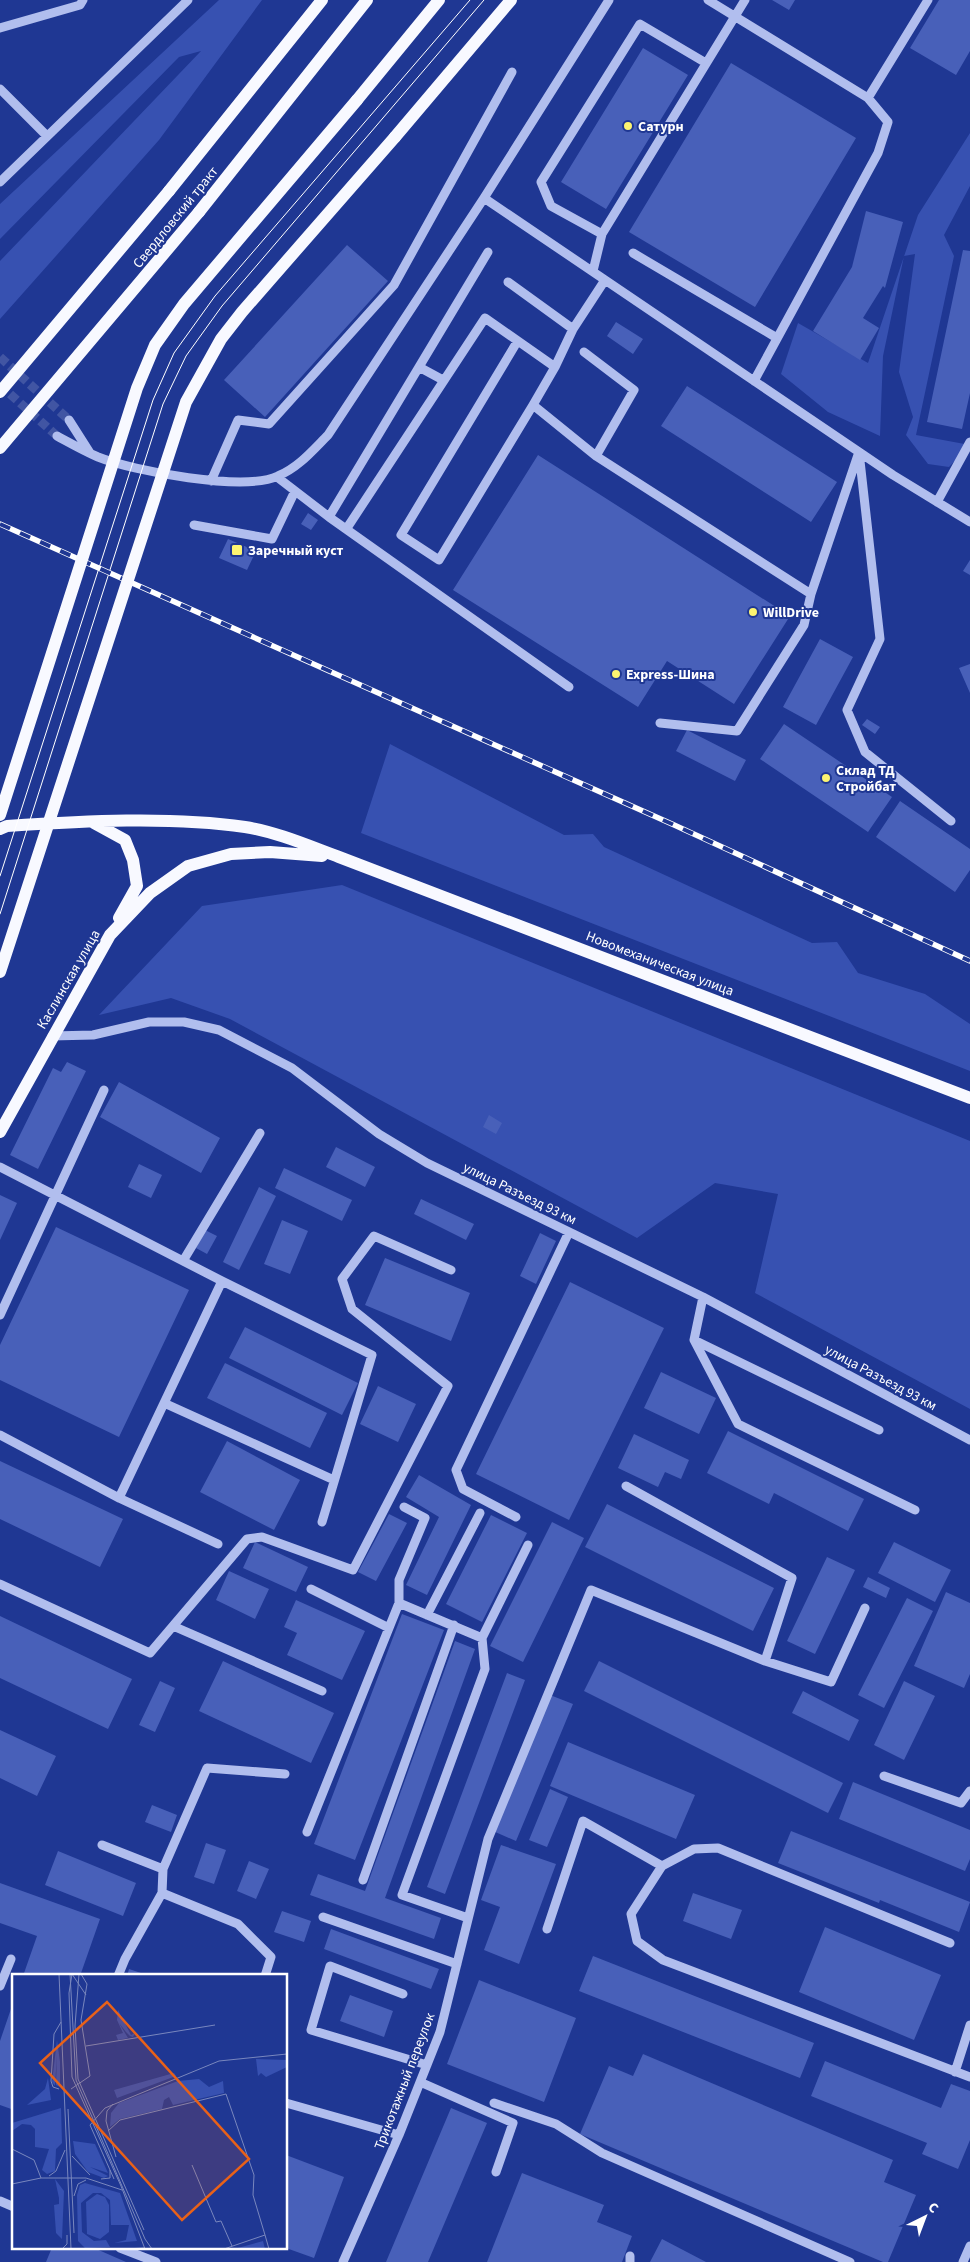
<svg xmlns="http://www.w3.org/2000/svg" width="970" height="2262" font-family="'Source Sans 3',sans-serif">
<rect width="100%" height="100%" fill="#1f3793"/>
<!-- green -->
<path fill="#3751b1" d="M219 0H262L159 140 0 319V261L201 51 179 57 0 239V204Z
M970 133V186L944 235 954 256 916 435 970 445 949 467 928 464 906 435 913 417 899 372 915 254 904 256 883 356 880 436 828 412 781 374 798 323 868 363 918 215Z
M390 744 564 835 593 834 604 847 812 943 837 942 858 973 925 994 970 1024V1071L361 833Z
M342 885 970 1141V1409L755 1293 778 1194 715 1183 637 1238 230 1019 171 998 99 1015 202 906Z"/>
<!-- building -->
<path fill="#4860b9" d="M772 0H795L789 10Z
M939 0H970V51L956 75 910 48Z
M643 48 688 75 606 209 561 182Z
M731 63 856 138 755 307 629 232Z
M866 211 903 222 885 288 883 286 863 318 879 328 860 360 813 331 852 267Z
M347 245 388 281 265 417 224 380Z
M963 250 970 251V393L962 429 927 422Z
M616 322 643 339 633 354 607 336Z
M687 386 837 482 811 522 661 426Z
M538 455 790 616 734 704 667 661 638 707 453 590Z
M308 513 318 520 311 530 301 524Z
M228 539 256 551 247 570 219 558Z
M970 560V575L963 571Z
M820 639 853 657 816 725 783 707Z
M970 664V693L959 668Z
M867 719 880 727 875 734 862 725Z
M784 724 892 797 868 832 760 759Z
M687 730 746 760 735 781 676 751Z
M900 801 970 849V870L955 892 876 837Z
M67 1062 86 1071 38 1169 10 1155 53 1068 61 1072Z
M119 1082 220 1138 201 1173 100 1117Z
M489 1115 502 1123 496 1134 483 1127Z
M336 1147 375 1167 365 1187 326 1167Z
M139 1164 162 1175 151 1198 128 1187Z
M284 1168 352 1200 342 1221 275 1188Z
M259 1187 276 1196 239 1270 223 1262Z
M0 1195 17 1203 0 1240Z
M421 1199 474 1224 466 1240 414 1214Z
M282 1220 308 1231 290 1274 264 1264Z
M56 1227 189 1290 119 1437 0 1380V1345Z
M205 1230 217 1236 207 1254 196 1248Z
M540 1233 556 1241 536 1284 520 1276Z
M385 1258 470 1293 451 1341 365 1305Z
M570 1282 664 1328 569 1520 476 1474Z
M245 1327 358 1383 342 1415 229 1358Z
M225 1363 327 1413 310 1448 207 1398Z
M661 1372 716 1398 699 1434 644 1408Z
M378 1386 416 1404 398 1442 360 1424Z
M728 1431 864 1499 848 1531 774 1493 769 1504 707 1473Z
M634 1434 689 1460 681 1479 665 1472 658 1487 618 1468Z
M227 1441 300 1480 274 1530 200 1492Z
M0 1461 123 1519 100 1567 0 1519Z
M419 1475 471 1505 427 1595 406 1585 439 1517 406 1497Z
M607 1504 774 1588 753 1631 585 1547Z
M389 1514 407 1523 376 1581 358 1572Z
M491 1515 527 1533 482 1622 446 1604Z
M552 1522 584 1538 523 1662 490 1646Z
M255 1542 308 1567 296 1592 243 1568Z
M894 1542 951 1570 935 1602 878 1573Z
M827 1557 855 1570 815 1654 787 1641Z
M229 1571 269 1589 255 1619 216 1600Z
M868 1577 890 1588 886 1598 863 1587Z
M946 1592 970 1603V1674L964 1688 914 1666Z
M907 1598 933 1611 884 1708 858 1695Z
M296 1600 365 1631 342 1680 287 1655 297 1633 284 1627Z
M402 1614 444 1630 355 1860 314 1844Z
M0 1616 132 1679 108 1729 0 1678Z
M455 1641 475 1649 385 1898 441 1918 434 1939 310 1895 318 1874 365 1891Z
M223 1661 334 1713 311 1763 199 1711Z
M599 1661 843 1783 828 1813 584 1691Z
M507 1673 525 1680 445 1894 427 1887Z
M160 1681 175 1688 155 1732 139 1725Z
M904 1681 935 1696 904 1760 874 1745Z
M803 1691 859 1720 849 1741 792 1713Z
M550 1695 573 1704 516 1841 493 1831Z
M0 1730 56 1756 37 1796 0 1778Z
M568 1742 695 1795 676 1839 550 1786Z
M853 1782 970 1830V1859L965 1871 839 1819Z
M550 1789 568 1797 547 1847 529 1840Z
M152 1805 177 1815 171 1832 145 1822Z
M791 1831 970 1902 959 1932 880 1900 879 1903 778 1863Z
M206 1843 226 1850 214 1884 194 1877Z
M501 1845 556 1864 519 1964 484 1950 500 1907 481 1900Z
M58 1851 136 1883 123 1916 45 1885Z
M249 1861 269 1869 256 1899 237 1891Z
M0 1883 100 1919 80 1976H23L37 1936 0 1923Z
M693 1893 742 1910 731 1939 683 1921Z
M282 1911 311 1921 304 1942 274 1932Z
M825 1927 941 1975 914 2040 799 1992Z
M331 1929 439 1969 431 1989 324 1949Z
M593 1956 814 2043 800 2078 579 1991Z
M129 1969 147 1975V1976H127Z
M479 1980 576 2018 544 2102 447 2064Z
M350 1995 393 2011 384 2037 340 2021Z
M13 2003H14V2110L0 2105V2041Z
M643 2054 893 2160 884 2182 916 2195 888 2262H883L580 2134 609 2066 633 2076Z
M825 2061 941 2108 951 2084 970 2091V2140L958 2169 922 2154 927 2143 811 2096Z
M451 2108 487 2123 428 2262H386Z
M286 2155 344 2177 314 2258 286 2248Z
M522 2173 604 2205 597 2222 632 2236 622 2262H487Z
M662 2239 706 2262H650Z
M55 2248H94L126 2262H46L51 2250Z"/>
<g fill="none" stroke-linecap="round" stroke-linejoin="round">
<!-- minor-tunnel -->
<path stroke="#4155a3" stroke-width="9" stroke-dasharray="9 4.5" stroke-linecap="butt" d="M0 357 69 420
M0 385 57 436"/>
<!-- minor -->
<path stroke="#b1beee" stroke-width="9" d="M708 0 868 98 888 122 878 153 754 381
M0 28 80 5 83 0
M0 89 47 136
M868 98 928 0
M0 182 188 0
M484 198 893 475 970 522
M602 234 551 206 541 182 640 24 706 63
M633 253 777 338
M593 271 602 234 745 0
M508 282 573 329
M517 342 401 535 439 560 533 405 555 367 573 329 605 280
M584 352 634 390 596 456
M419 367 443 380
M533 405 596 456 811 594 859 452 880 639 847 710 865 752 951 821
M69 420 90 453
M57 436C70 443 84 451 98 457 133 471 244 492 278 476 299 467 312 451 328 435L484 198 609 0
M277 477 329 517 569 687
M211 481 238 420 269 424 394 285 512 72
M937 502 970 442
M329 517 488 252
M194 525 272 539 295 491
M347 528 485 318 555 367
M660 723 737 731 804 625 811 594
M52 1036 93 1035 149 1022H184L219 1030 292 1068 379 1134 427 1163 703 1297 970 1440
M0 1167 222 1281 372 1355 322 1522
M183 1261 260 1133
M703 1297 694 1340 879 1430
M0 1315 104 1090
M694 1340 738 1424 915 1510
M164 1403 334 1480
M0 1435 119 1498 222 1281
M119 1498 218 1544
M516 1517 463 1489 456 1470 569 1232
M0 1584 150 1653 247 1539 262 1537 353 1570 448 1386 352 1309 342 1279 374 1236 451 1270
M311 1589 389 1628
M399 1603 482 1638 528 1545
M427 1615 480 1513
M173 1626 322 1691
M765 1661 831 1682 865 1608
M884 1776 961 1803 970 1791
M307 1832 399 1603V1580L425 1518 404 1507
M102 1845 163 1869
M363 1880 454 1625
M162 1893 238 1924 271 1957 265 1976
M323 1917 457 1964
M468 1918 402 1895 485 1669 482 1638
M547 1929 583 1821 662 1866
M950 1943 718 1848 694 1849 662 1866 631 1914 637 1941 663 1960 970 2077
M118 1976 125 1959 162 1893 163 1869 207 1768 285 1774
M0 1986 11 1959
M403 1994 330 1966 311 2030 427 2065
M955 2072 970 2025
M420 2082 513 2123 496 2172
M286 2103 399 2135
M494 2103 556 2124 602 2153 850 2262
M0 2201 14 2207
M120 2248 156 2262
M343 2262 399 2135 440 2032 488 1839 591 1590 765 1661 792 1578 626 1486
M630 2262V2256
M963 2262 970 2246"/>
<!-- major -->
<path stroke="#f8f9ff" stroke-width="12" d="M357 100 439 0
M395 137 511 0
M169 191 322 0
M199 212 367 0
M94 823 125 840 133 860 137 886 119 918
M0 829 7 826C82 821 171 816 245 827 277 832 309 846 339 857L970 1098
M0 1132 110 935 150 893 188 866 231 854 270 852 322 856"/>
<!-- tram -->
<path stroke="#fff" stroke-width="1" d="M0 876 153 400 174 353 215 296 470 0
M0 914 163 404 186 356 222 306 484 0"/>
<defs>
<path id="rail" d="M0 524 672 824 970 961"/>
</defs>
<!-- rail casing -->
<use href="#rail" stroke="#fff" stroke-width="5.5"/>
<!-- rail -->
<use href="#rail" stroke="#1f3793" stroke-width="4" stroke-dasharray="11" stroke-linecap="butt"/>
<!-- major-bridge -->
<path stroke="#f8f9ff" stroke-width="12" d="M0 392 169 191
M0 448 199 212
M0 815 137 388 155 345 184 304 357 100
M0 972 186 402 221 339 242 312 395 137"/>
</g>
<!-- markers -->
<g fill="#fcf471" stroke="#1f3793" stroke-width="2">
<circle cx="628" cy="126" r="5"/>
<rect x="231" y="544" width="12" height="12" rx="2.5"/>
<circle cx="753" cy="612" r="5"/>
<circle cx="616" cy="674" r="5"/>
<circle cx="826" cy="778" r="5"/>
</g>
<g text-anchor="middle" stroke-width="4" stroke-linejoin="round" paint-order="stroke">
<!-- poi labels -->
<g font-size="14" font-weight="bold" fill="#fff" stroke="#1f3793" text-anchor="start">
<text x="638" y="131">Сатурн</text>
<text x="248" y="555">Заречный куст</text>
<text x="763" y="617">WillDrive</text>
<text x="626" y="679">Express-Шина</text>
<text x="836" y="775">Склад ТД<tspan x="836" dy="16">Стройбат</tspan></text>
</g>
<!-- street labels -->
<g font-size="14" fill="#fff" stroke="#1f3793">
<text transform="translate(175 217) rotate(-51)" y="5">Свердловский тракт</text>
<text transform="translate(660 963) rotate(21)" y="5">Новомеханическая улица</text>
<text transform="translate(68 979) rotate(-60)" y="5">Каслинская улица</text>
<text transform="translate(520 1193) rotate(26)" y="5">улица Разъезд 93 км</text>
<text transform="translate(881 1377) rotate(28)" y="5">улица Разъезд 93 км</text>
<text transform="translate(404 2081) rotate(-69)" y="5">Трикотажный переулок</text>
</g>
</g>
<!-- overview -->
<g transform="translate(12 1974)">
<rect width="275" height="275" fill="#1f3793"/>
<path d="M106 36 119 61 123 59 121 63 118 62 114 58 107 49 116 64 106 66 104 61 111 59 105 46ZM45 66 48 88V113L44 111 45 80 43 112 40 108ZM244 85 275 86V93L254 103 249 99 246 102ZM162 99 164 102 105 124 102 116ZM36 104 39 126 15 131 33 115ZM187 105 197 113 211 107 212 119 161 131 157 123 152 126 150 135 108 145 98 153 99 139 107 129 166 107ZM49 134 50 169 44 175 43 197 35 200 30 196 37 175 23 173V155L19 151 10 150 0 157V149ZM61 167 83 170 96 199 78 193 96 202 92 204 76 198 63 180ZM43 205 52 217 50 265 44 259 42 231 47 230V224ZM73 209 108 219 125 267 102 269 114 266 117 251H99L98 226 89 219H81L69 229 70 258 82 267 94 266 98 273 73 274 66 267 65 221 68 211ZM85 220 93 223 97 231V258L88 265 75 260 74 228ZM251 267 253 275H222Z" fill="#3751b1"/>
<path fill="none" stroke="#7987be" stroke-width="1" d="M47 0 59 275M58 0 64 106 133 265 140 275M60 0 74 21M60 0 57 19 60 103 109 212 133 275M67 0 63 52 66 105 132 256M74 72 203 51M47 115 41 113 39 107 42 60 49 48M59 115 78 102 69 46 75 10 69 0M101 130 95 137 94 147 104 183M56 135 62 259M96 157 108 146 214 120 242 201 241 221 253 261M0 175 22 186 29 204H74L110 216M60 182 78 201M180 191 204 248 209 247 220 272M37 202 44 197 53 176M89 205 98 204V196M102 205 78 151 93 134 207 87 275 80M0 210 29 204M62 222 66 210 74 206M50 275 55 270V261M112 275 133 274M212 275 253 261 257 275"/>
<path fill="#e96118" fill-opacity="0.15" stroke="#e96118" stroke-width="2.5" d="M95 28 237 185 170 246 28 89Z"/>
<rect width="275" height="275" fill="none" stroke="#fff" stroke-width="2.5"/>
</g>
<!-- north arrow -->
<g transform="translate(925 2217) rotate(42)" stroke="#1f3793" stroke-width="4" paint-order="stroke">
<path d="M0-4L9 19L0 12L-9 19Z" fill="#ffffff"/>
<text y="-8" font-size="14" font-weight="bold" text-anchor="middle" fill="#ffffff">С</text>
</g>
</svg>
